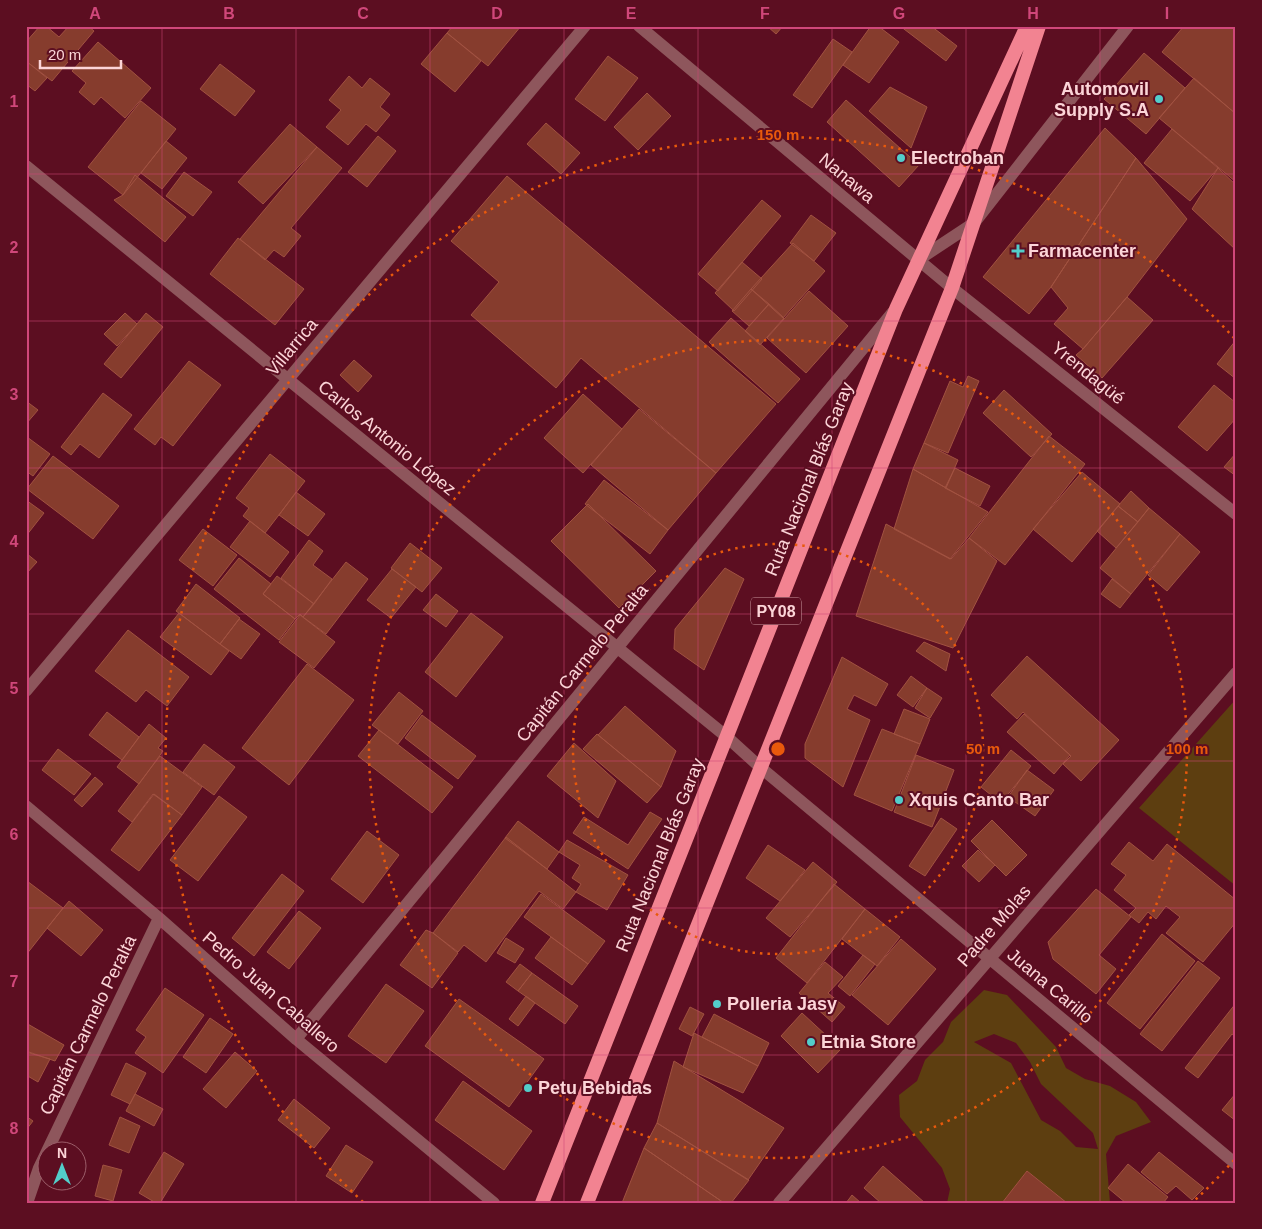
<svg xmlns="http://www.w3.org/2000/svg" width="1262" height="1229" font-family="Helvetica,sans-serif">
<rect width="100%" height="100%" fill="#5c0e21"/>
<!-- green -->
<path fill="#5d3e10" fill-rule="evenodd" d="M1236 699V886L1139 808Z
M984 990 1007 995 1056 1047 1066 1068 1085 1079 1110 1086 1136 1102 1151 1122 1116 1136 1106 1154 1110 1203H1067L1027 1171 1002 1203H947L950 1189 942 1168 900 1117 899 1095 917 1081 925 1060 943 1042 951 1022ZM994 1034 1016 1043 1030 1062 1041 1084 1093 1133 1098 1149 1076 1147 1060 1131 1041 1120 1011 1063 974 1042Z"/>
<!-- building -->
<path fill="#863c2d" stroke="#a15241" d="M40 26H46L59 37 69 26H88L94 31 52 81 26 61V42Z
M453 26H521L488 66 447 33Z
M767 26H783L776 34Z
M871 26H878L899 42 869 83 843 65Z
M900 26H931L957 46 946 61Z
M1184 26H1236V114L1162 52Z
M447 33 481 61 455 92 421 64Z
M833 39 852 52 812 108 793 95Z
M98 42 151 88 125 118 101 97 94 105 79 92 86 83 72 71Z
M1144 53 1185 88 1146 134 1104 99Z
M608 56 638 78 605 121 575 99Z
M26 61 47 78 35 91 26 84Z
M220 64 255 91 235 116 200 89Z
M349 76 362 88 370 78 390 94 380 107 390 115 376 132 366 124 348 145 326 127 341 110 329 100Z
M1194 78 1236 114V182L1159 118Z
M890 87 927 107 911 148 869 111Z
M647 93 671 116 638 150 614 127Z
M846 100 919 165 899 187 827 122Z
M141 101 176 129 123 195 88 167Z
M546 123 580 153 561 174 527 144Z
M290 124 317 147 263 204 238 182Z
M1105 128 1136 158 1051 287 1029 314 983 277Z
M1172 129 1218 168 1190 201 1144 163Z
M378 136 396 151 367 187 348 172Z
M166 141 187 158 162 189 141 173Z
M317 147 342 168 291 228 301 236 284 257 274 250 265 260 240 239Z
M1136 158 1187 219 1127 297 1083 349 1054 324 1068 308 1051 287Z
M1218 168 1236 185V250L1192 209Z
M184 172 212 192 193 216 166 196Z
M135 175 186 217 165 242 114 200 123 195Z
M507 176 776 404 716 473 581 358 556 388 471 315 499 282 451 241Z
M762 200 781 216 718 291 698 274Z
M811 215 836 233 814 261 790 243Z
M238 238 304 289 275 325 210 274Z
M793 243 825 271 783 318 751 289Z
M742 262 762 279 734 311 715 293Z
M751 289 769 304 749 326 732 311Z
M809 291 848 326 806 373 767 338Z
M1127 297 1153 320 1102 378 1076 355 1083 349Z
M769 304 784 318 760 345 745 331Z
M125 313 137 324 117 346 104 334Z
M146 313 163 327 121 378 104 364Z
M731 318 800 379 778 403 709 342Z
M1236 340V379L1217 364Z
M354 360 372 376 358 392 340 375Z
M189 361 221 385 173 446 161 437 155 445 134 429Z
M968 376 979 381 948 453 924 443 950 381 963 387Z
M1214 385 1236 403V418L1207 451 1178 427Z
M1004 390 1052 434 1031 457 983 413Z
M103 393 132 415 99 458 80 444 71 455 61 447Z
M583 394 622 429 583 473 544 438Z
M26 401 38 410 26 424Z
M639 409 716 473 668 530 591 465Z
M1049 436 1085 464 1005 565 969 538Z
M27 437 50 454 33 476 26 471V438Z
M924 443 958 460 946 488 913 469Z
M1236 453V476L1224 467Z
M270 454 305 481 265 533 243 516 249 508 236 498Z
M53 456 119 506 93 539 27 489Z
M955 468 990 486 980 506 945 488Z
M913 469 988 512 950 559 894 529Z
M1082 472 1120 504 1072 562 1033 529Z
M604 480 668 530 650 554 585 504Z
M1131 491 1149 508 1138 522 1118 506Z
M296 492 325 514 308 536 279 515Z
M26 500 44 513 26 536Z
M588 504 656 571 619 608 551 541Z
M1118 506 1138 522 1116 548 1097 531Z
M1149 508 1180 534 1131 594 1100 568Z
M250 521 289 552 270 577 230 547Z
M886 524 951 559 969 538 997 561 953 648 856 616Z
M203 529 237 555 213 586 179 560Z
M1180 534 1200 552 1167 591 1148 575Z
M309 540 323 551 313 565 332 579 314 604 281 578Z
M410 543 442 568 422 592 391 568Z
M26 553 37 562 26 574Z
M239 558 271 584 263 594 295 619 279 640 214 589Z
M346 562 368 579 326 634 303 617Z
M725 568 744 579 704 670 674 649 675 629Z
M392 569 416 587 391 618 367 600Z
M277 576 314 604 303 617 300 614 295 619 263 594Z
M1112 579 1131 594 1120 608 1101 594Z
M196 584 240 618 220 644 176 611Z
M436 594 458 611 446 627 423 610Z
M179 613 229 651 211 675 160 637Z
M471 613 503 637 456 697 425 672Z
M300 615 335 642 314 668 279 642Z
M239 619 260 634 241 659 220 644Z
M128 630 189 677 167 706 146 690 136 702 95 671Z
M924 642 950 654 946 671 916 651Z
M1027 656 1119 740 1081 781 1063 764 1071 756 1023 712 1017 719 991 695Z
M842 657 888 684 876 706 854 695 847 709 870 720 843 787 805 758V744Z
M307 664 354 700 289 785 242 748Z
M911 676 927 688 913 707 897 695Z
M927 688 942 698 930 718 915 708Z
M399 692 423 711 398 744 372 725Z
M625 706 676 751 661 787 598 735Z
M904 709 930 719 920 744 894 734Z
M107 712 139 737 122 760 89 735Z
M1024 714 1070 755 1054 774 1007 732Z
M422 715 476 756 458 779 405 738Z
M149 724 166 738 158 748 163 751 139 784 117 767Z
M882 729 920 744 892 811 854 795Z
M379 730 453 787 432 813 358 756Z
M597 734 661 787 647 803 583 749Z
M574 743 616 781 598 818 547 776Z
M204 744 235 767 214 795 183 772Z
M58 749 91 774 74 795 42 770Z
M1011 750 1031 766 1001 803 981 787Z
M916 755 954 770 932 827 894 812Z
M160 756 202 787 182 815 153 794 132 822 118 811Z
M1027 770 1054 790 1035 816 1008 797Z
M95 777 103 784 82 807 74 800Z
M154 794 182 815 139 871 111 850Z
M219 796 247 817 198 881 170 860Z
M650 812 662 819 628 869 573 833 584 817 628 845Z
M941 818 957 829 925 876 909 866Z
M992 820 1027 855 1006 876 971 841Z
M518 821 559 852 547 869 505 838Z
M367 831 399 855 363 903 331 879Z
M506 837 576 892 563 909 539 891 486 962 464 945 458 952 433 933Z
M567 840 628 875 607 910 576 892 581 884 572 878 580 865 559 852Z
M1129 842 1153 861 1167 844 1236 900V922L1203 962 1166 933 1180 917 1166 906 1156 919 1148 912 1139 923 1129 915 1136 908 1114 890 1126 875 1111 864Z
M768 845 805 870 780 901 746 878Z
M978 850 995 865 979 882 962 866Z
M813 862 837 882 790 937 766 918Z
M282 874 304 891 254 956 232 938Z
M27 881 63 908 26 955V882Z
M834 884 865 909 807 983 776 958Z
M1096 889 1131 917 1099 955 1116 969 1096 994 1053 959 1048 942Z
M541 894 605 941 588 964 524 917Z
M69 901 103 930 81 956 47 928Z
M865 909 900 937 877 966 842 939Z
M299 911 321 928 289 969 267 952Z
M426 930 433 933 458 953 432 988 400 965Z
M1162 934 1195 961 1140 1029 1107 1003Z
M551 937 588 964 572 985 535 958Z
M506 938 524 949 515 963 497 953Z
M901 939 936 969 888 1025 852 995Z
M863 955 875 964 850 996 838 986Z
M1198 961 1220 978 1162 1051 1140 1034Z
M825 962 843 977 828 993 845 1007 832 1022 799 993Z
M520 964 532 973 518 991 506 982Z
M532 973 578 1006 565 1024 518 991Z
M386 984 424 1011 386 1063 348 1036Z
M165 988 204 1015 163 1073 135 1053 146 1037 136 1030Z
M526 996 535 1003 518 1026 509 1019Z
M459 999 544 1059 509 1107 425 1046Z
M1236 1003V1037L1232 1034 1198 1078 1185 1068Z
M690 1007 704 1014 692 1036 679 1029Z
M802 1013 841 1049 818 1073 781 1036Z
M714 1014 769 1043 758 1066 702 1037Z
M210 1018 233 1034 206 1073 183 1057Z
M26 1023 64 1045 55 1061 26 1051Z
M694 1033 758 1066 743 1093 683 1067Z
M26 1052 50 1059 38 1082 26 1075Z
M235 1052 257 1071 226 1108 203 1089Z
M674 1061 784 1128 748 1180 657 1123Z
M126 1063 146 1073 130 1104 111 1095Z
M463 1081 532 1131 504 1170 435 1120Z
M1236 1093V1121L1222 1110Z
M135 1094 163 1109 154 1126 126 1111Z
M294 1099 330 1128 314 1148 278 1120Z
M26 1116 33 1121 26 1130Z
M120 1117 140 1126 129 1153 109 1145Z
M657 1123 749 1180 731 1203H724L644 1148Z
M346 1145 373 1162 352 1193 326 1176Z
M644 1148 724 1203H622Z
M164 1152 184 1164 160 1203H156L139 1193Z
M1159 1152 1204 1188 1192 1200 1176 1186 1167 1194 1141 1172Z
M1128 1164 1168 1197 1163 1203H1126L1108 1188Z
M103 1165 122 1170 113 1201 95 1196Z
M883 1166 925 1203H881L864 1188Z
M1027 1171 1067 1203H1002Z
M852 1195 861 1203H846Z"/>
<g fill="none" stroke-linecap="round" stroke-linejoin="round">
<!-- minor -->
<path stroke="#8e565c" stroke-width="12" d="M639 26 952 288 1236 514
M26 166 727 737 760 767 1236 1164
M918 260 974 223 1128 26
M26 691 585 26
M26 806 159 918 296 1039 494 1203
M296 1039 893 312
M27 1203 39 1168 159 918
M779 1203 1236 673"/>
<!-- trunk -->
<path stroke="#f28391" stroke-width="14" d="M542 1203 896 309 1027 26
M587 1203 952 288 1039 26"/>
</g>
<!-- grid -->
<path fill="none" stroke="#d0477a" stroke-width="1" stroke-opacity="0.55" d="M162 26V1203M296 26V1203M430 26V1203M564 26V1203M698 26V1203M832 26V1203M966 26V1203M1100 26V1203M26 174H1236M26 321H1236M26 468H1236M26 614H1236M26 761H1236M26 908H1236M26 1055H1236"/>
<!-- distance rings -->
<g fill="none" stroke="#e8590c" stroke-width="2.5" stroke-dasharray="2.5 5">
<circle cx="778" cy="749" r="205"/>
<circle cx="778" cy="749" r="409"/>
<path d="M1234 1160A614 614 0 0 1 1193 1202M363 1202A614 614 0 1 1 1234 338"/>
</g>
<!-- markers -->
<g fill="#53cdca" stroke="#5c0e21" stroke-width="2">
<circle cx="1159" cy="99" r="5"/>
<circle cx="901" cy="158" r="5"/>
<path d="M1015.5 243.5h5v5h5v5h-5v5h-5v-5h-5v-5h5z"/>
<circle cx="899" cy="800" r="5"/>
<circle cx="717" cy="1004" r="5"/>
<circle cx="811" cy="1042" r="5"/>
<circle cx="528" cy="1088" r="5"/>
</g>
<g text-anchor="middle" stroke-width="4" stroke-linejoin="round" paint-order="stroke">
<!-- shield labels -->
<rect fill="#5c0e21" stroke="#cc99a1" stroke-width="1" x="751" y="597.5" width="50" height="27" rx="4"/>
<g font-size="16" font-weight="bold" fill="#fcd5d8">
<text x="776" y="617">PY08</text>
</g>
<!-- poi labels -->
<g font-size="18" font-weight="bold" fill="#fcd5d8" stroke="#5c0e21" text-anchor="start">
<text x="1149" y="95" text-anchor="end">Automovil<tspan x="1149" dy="21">Supply S.A</tspan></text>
<text x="911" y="164">Electroban</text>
<text x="1028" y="257">Farmacenter</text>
<text x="909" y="806">Xquis Canto Bar</text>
<text x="727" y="1010">Polleria Jasy</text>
<text x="821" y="1048">Etnia Store</text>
<text x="538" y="1094">Petu Bebidas</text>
</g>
<!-- street labels -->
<g font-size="18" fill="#fcd5d8" stroke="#5c0e21">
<text transform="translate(847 178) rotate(40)" y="6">Nanawa</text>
<text transform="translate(292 347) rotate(-50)" y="6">Villarrica</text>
<text transform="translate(1088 373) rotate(39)" y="6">Yrendagüé</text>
<text transform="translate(387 438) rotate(39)" y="6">Carlos Antonio López</text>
<text transform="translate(809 479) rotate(-68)" y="6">Ruta Nacional Blás Garay</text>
<text transform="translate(582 663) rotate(-51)" y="6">Capitán Carmelo Peralta</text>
<text transform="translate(660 855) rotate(-68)" y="6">Ruta Nacional Blás Garay</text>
<text transform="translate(994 926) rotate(-49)" y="6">Padre Molas</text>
<text transform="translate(1050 986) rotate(40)" y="6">Juana Carillo</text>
<text transform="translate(271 992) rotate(41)" y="6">Pedro Juan Caballero</text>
<text transform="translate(88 1025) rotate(-64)" y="6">Capitán Carmelo Peralta</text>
</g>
</g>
<circle cx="778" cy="749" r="8" fill="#e8590c" stroke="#5c0e21" stroke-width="2.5"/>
<g font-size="15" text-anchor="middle" font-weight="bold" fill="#e8590c" stroke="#5c0e21" stroke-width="4" stroke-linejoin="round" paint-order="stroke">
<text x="778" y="140">150 m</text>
<text x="983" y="754">50 m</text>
<text x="1187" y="754">100 m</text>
</g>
<!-- border -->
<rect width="1262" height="1229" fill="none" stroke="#5c0e21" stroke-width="55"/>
<!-- north arrow -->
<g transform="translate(62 1166)"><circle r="24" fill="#5c0e21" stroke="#9c5e6a"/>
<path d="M0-4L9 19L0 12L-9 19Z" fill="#53cdca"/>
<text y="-8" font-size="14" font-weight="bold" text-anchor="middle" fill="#fcd5d8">N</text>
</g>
<!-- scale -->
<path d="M40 60v8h81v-8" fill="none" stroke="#fcd5d8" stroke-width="2.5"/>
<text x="48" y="60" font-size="15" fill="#fcd5d8" stroke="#5c0e21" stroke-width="4" paint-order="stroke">20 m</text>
<rect x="28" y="28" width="1206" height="1174" fill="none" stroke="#d0477a" stroke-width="2"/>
<g font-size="16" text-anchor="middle" font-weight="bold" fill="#d0477a">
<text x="95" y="19">A</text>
<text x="229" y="19">B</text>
<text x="363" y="19">C</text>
<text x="497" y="19">D</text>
<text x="631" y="19">E</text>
<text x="765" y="19">F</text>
<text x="899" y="19">G</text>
<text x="1033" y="19">H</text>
<text x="1167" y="19">I</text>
<text x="14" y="107">1</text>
<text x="14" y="253">2</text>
<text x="14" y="400">3</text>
<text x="14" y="547">4</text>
<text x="14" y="694">5</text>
<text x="14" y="840">6</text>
<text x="14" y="987">7</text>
<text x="14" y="1134">8</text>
</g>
</svg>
